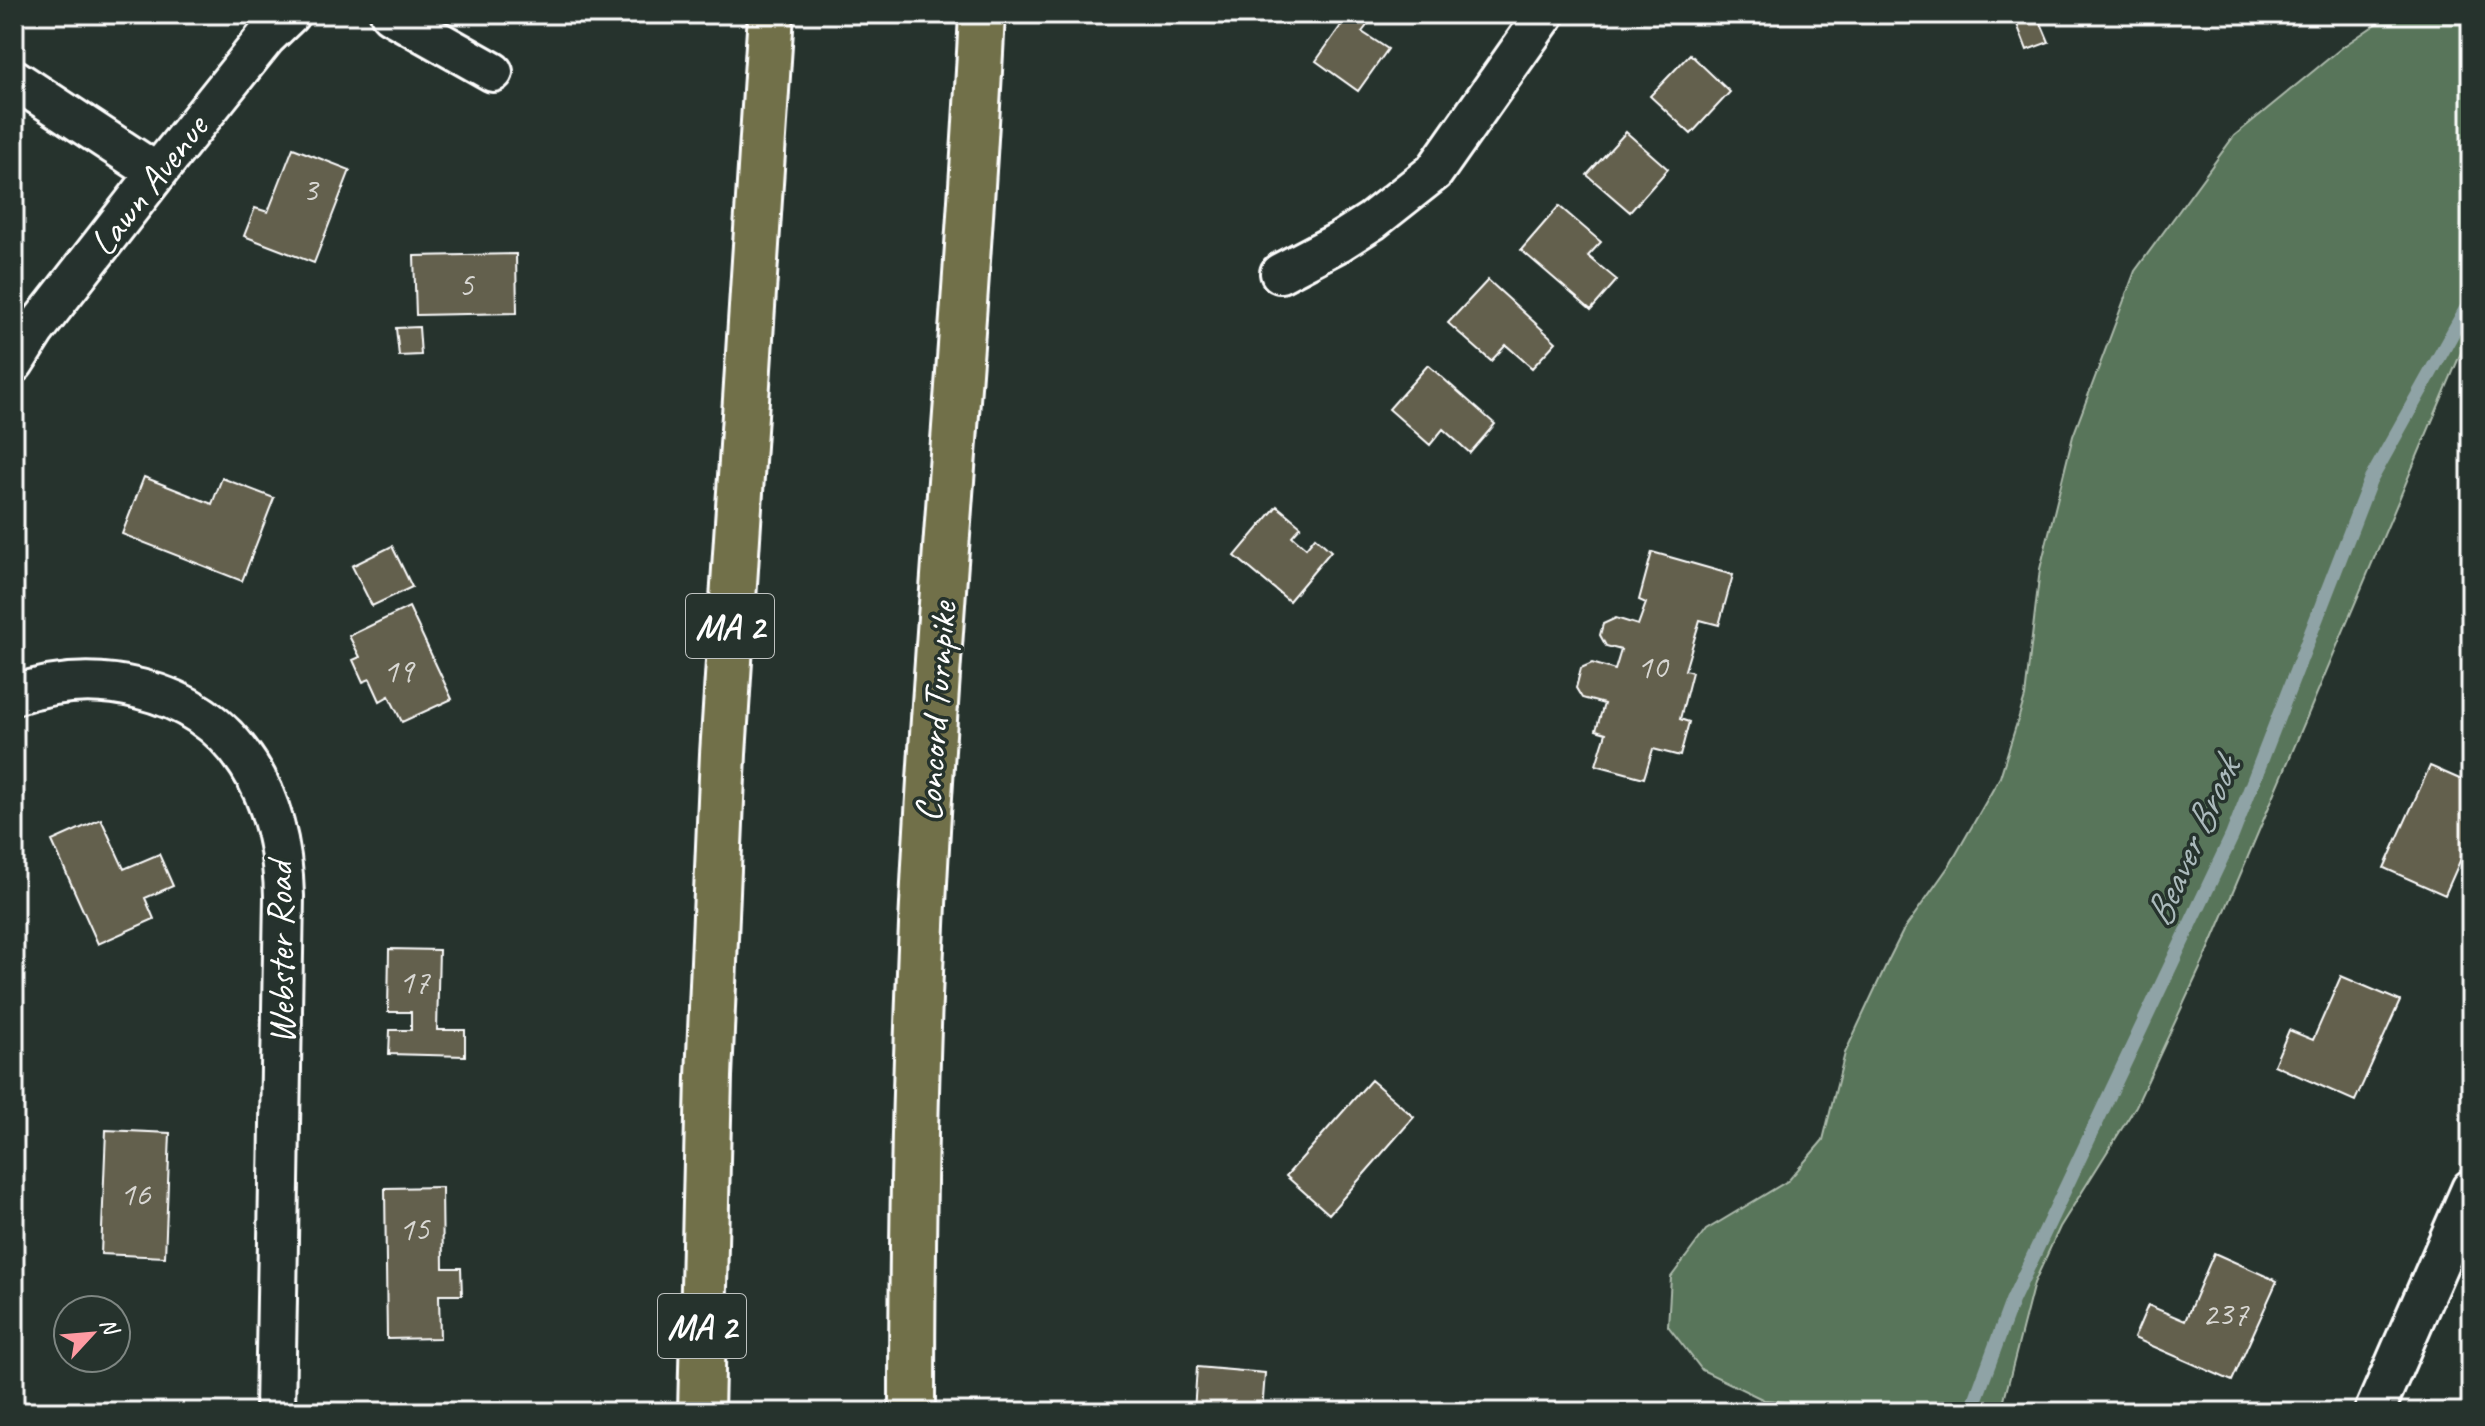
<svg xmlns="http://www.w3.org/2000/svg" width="2485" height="1426" font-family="Caveat,sans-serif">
<rect width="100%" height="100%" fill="#26332d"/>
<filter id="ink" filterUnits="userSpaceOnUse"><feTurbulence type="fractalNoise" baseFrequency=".0125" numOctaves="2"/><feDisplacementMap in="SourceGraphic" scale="16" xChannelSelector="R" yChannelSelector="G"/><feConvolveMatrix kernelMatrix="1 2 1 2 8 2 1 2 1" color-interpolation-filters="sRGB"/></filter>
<g filter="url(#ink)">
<!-- green -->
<path fill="#59745a" stroke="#acbaac" stroke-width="2" d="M2391 14H2471V329L2208 951 2136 1106 2060 1227 2034 1283 2001 1412H1840L1824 1405 1764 1400 1702 1370 1668 1326 1671 1277 1706 1230 1789 1180 1823 1140 1845 1053 1888 961 1903 931 1951 863 2000 777 2025 697 2040 569 2073 436 2135 271 2234 136 2344 46Z"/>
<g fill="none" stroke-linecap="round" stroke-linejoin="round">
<!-- stream -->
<path stroke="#8fa3a6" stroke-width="14" d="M1971 1412 2012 1301 2232 836 2370 481 2471 300"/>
</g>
<!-- building -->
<path fill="#64604e" stroke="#fff" stroke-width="2" d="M1343 14H1376L1362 32 1388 49 1358 91 1316 61 1347 17Z
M2038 16 2049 42 2027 50 2017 24Z
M1690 54 1730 92 1691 134 1650 96Z
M1626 132 1668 169 1630 212 1587 175Z
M293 148 350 170 314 263 244 236 255 208 268 212Z
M1559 206 1601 242 1588 256 1617 280 1591 310 1521 250Z
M516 254 517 313 416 315 414 256Z
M1488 280 1556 342 1532 368 1506 345 1491 361 1448 323Z
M419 327 421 355 399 356 396 328Z
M1428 365 1495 424 1470 453 1443 429 1430 445 1389 409Z
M144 477 212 504 222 478 274 498 242 581 122 534Z
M1277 506 1301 526 1292 536 1306 548 1315 537 1331 551 1289 601 1235 556Z
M392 546 412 587 372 606 352 566Z
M1652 552 1733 575 1719 625 1700 620 1685 670 1692 672 1680 719 1689 722 1680 756 1653 749 1644 778 1596 765 1606 733 1596 730 1604 704 1582 698 1576 688 1581 668 1592 663 1615 670 1621 650 1606 646 1600 635 1603 624 1616 618 1638 625 1646 603 1639 600Z
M409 607 452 699 402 722 389 696 380 701 370 679 363 682 353 660 360 657 349 636Z
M2430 766 2471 784V836L2445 895 2384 868Z
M101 819 124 869 159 854 173 886 145 898 154 919 98 944 52 841Z
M389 949 439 950 437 1030H465V1056L389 1054 390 1030H411V1012H388Z
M2341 976 2400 1001 2355 1101 2274 1065 2289 1030 2313 1040Z
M1371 1080 1414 1117 1329 1214 1286 1176Z
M106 1130 170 1133 165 1257 101 1254Z
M442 1187 443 1268H461L462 1295H439L440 1338 387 1339 385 1188Z
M2214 1253 2277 1281 2232 1381 2134 1338 2148 1305 2185 1321Z
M1197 1367 1265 1373 1262 1412H1194Z"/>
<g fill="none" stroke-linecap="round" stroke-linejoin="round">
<defs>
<path id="street" d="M390 14 493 72
M14 79 157 173
M1280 273 1339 242 1372 221 1434 172 1545 14
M14 363 35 330 157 173 266 37 290 14
M14 695C55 681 98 678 140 689 240 713 282 799 284 896L275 1412
M2374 1412 2471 1189"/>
<path id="highway" d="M701 1412 709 1077 723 754 771 14
M912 1412C912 1236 915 1060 924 884 939 594 968 305 982 14"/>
</defs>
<!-- street casing -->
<use href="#street" stroke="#fff" stroke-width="44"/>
<!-- highway casing -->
<use href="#highway" stroke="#fff" stroke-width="50"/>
<!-- street -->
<use href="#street" stroke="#26332d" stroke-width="38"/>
<!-- highway -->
<use href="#highway" stroke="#71704a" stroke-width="44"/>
</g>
</g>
<g text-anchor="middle" stroke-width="7" stroke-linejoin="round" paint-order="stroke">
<!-- number labels -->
<g font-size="34" fill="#d8d7d3">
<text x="310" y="201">3</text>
<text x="466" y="296">5</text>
<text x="1652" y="678">10</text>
<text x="398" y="682">19</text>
<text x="414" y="993">17</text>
<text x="135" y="1205">16</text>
<text x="414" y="1240">15</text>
<text x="2225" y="1325">237</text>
</g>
<!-- shield labels -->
<g fill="#26332d" stroke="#bec2c0" stroke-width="2">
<rect x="686" y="594" width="88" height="64" rx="6"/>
<rect x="658" y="1294" width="88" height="64" rx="6"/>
</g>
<g font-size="36" font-weight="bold" fill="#fff">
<text x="730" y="639">MA 2</text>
<text x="702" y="1339">MA 2</text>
</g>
<!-- street labels -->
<g font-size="38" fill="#fff" stroke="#26332d">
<text transform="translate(148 185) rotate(-52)" y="13">Lawn Avenue</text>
<text transform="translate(935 712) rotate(-86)" y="13">Concord Turnpike</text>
<text transform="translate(280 953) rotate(-91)" y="13">Webster Road</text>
</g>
<!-- water labels -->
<g font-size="40" font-style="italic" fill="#abbabc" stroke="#26332d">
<text transform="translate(2191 842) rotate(-66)" y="14">Beaver Brook</text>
</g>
</g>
<!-- margin -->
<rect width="2485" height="1426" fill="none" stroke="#26332d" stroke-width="48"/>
<rect x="24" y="24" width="2437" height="1378" fill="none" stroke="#fff" stroke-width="3" filter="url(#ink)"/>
<!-- north arrow -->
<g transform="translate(92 1334) rotate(64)"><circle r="38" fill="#26332d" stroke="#7d8581" stroke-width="2"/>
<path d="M0-6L14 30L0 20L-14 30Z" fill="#ff9aa2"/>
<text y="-12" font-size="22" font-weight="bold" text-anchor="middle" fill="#ffffff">N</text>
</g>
</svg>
